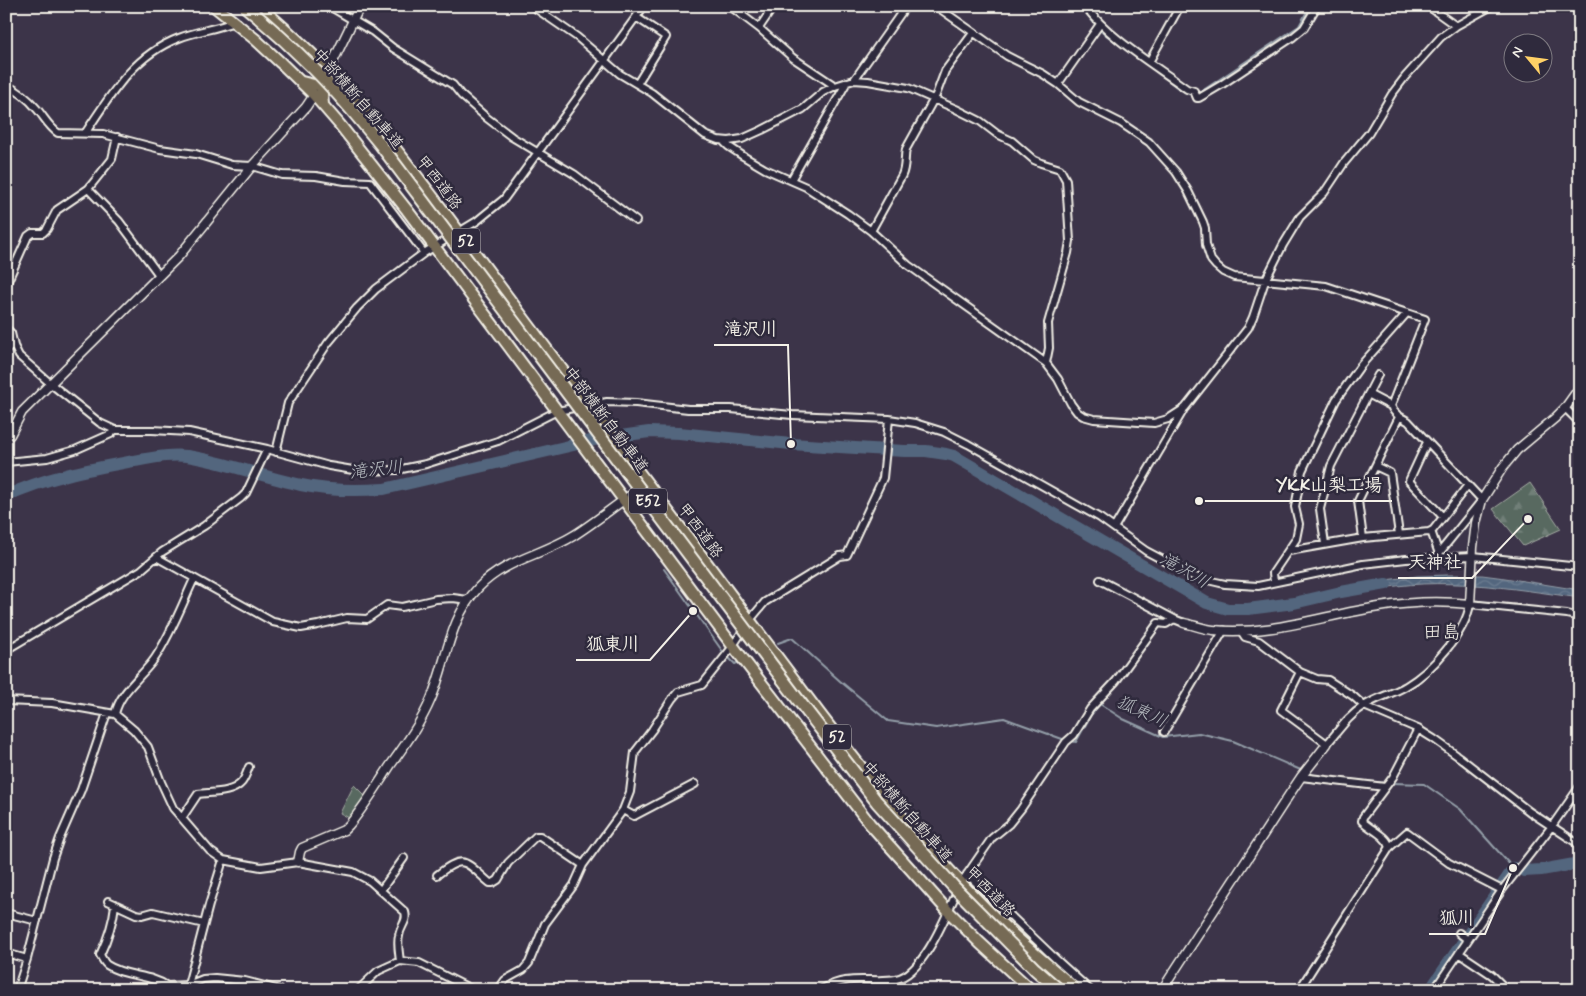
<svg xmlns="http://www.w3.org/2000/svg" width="1586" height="996" font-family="Mynerve,'Klee One',sans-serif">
<defs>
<pattern id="forest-firs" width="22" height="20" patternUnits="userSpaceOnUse" patternTransform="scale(1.25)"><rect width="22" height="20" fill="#586961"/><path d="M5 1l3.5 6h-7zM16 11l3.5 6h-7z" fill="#717f78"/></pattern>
<pattern id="water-waves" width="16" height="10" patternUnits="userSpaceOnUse" patternTransform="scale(1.25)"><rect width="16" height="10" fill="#53667e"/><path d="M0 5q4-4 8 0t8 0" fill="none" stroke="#6c7c90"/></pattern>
</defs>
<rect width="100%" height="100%" fill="#3c3449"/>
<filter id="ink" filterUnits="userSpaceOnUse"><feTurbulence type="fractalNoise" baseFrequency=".02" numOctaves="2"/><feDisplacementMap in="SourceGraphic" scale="10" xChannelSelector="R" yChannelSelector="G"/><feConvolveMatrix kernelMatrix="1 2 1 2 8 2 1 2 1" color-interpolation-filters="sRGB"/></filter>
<g filter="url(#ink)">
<!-- forest -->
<path fill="url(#forest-firs)" stroke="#a6ada4" d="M1530 483 1561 529 1523 546 1493 509Z"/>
<!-- park -->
<path fill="#586961" stroke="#a6ada4" d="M354 785 365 796 349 818 340 813Z"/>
<!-- water -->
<path fill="url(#water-waves)" stroke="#939ea8" d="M1447 575H1482L1505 578 1580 590V598C1509 588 1442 576 1371 590L1369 582 1417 576Z"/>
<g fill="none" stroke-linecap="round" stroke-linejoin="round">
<!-- stream -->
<path stroke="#939ea8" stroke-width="2" d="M1081 6 1096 26
M1099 30 1131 53
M1160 74 1179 89 1191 95 1193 94
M1197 92 1205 89 1299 26 1310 6
M9 467H11
M664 569 723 652 735 664 739 662
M778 643 792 638 840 681 888 721 936 728 1004 718 1065 740
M1070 741 1076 742 1091 715 1100 704 1123 719 1163 737 1199 733 1233 741 1303 771
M1308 773 1318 776
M1355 780 1387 783
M1392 783 1424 784 1460 809 1513 868"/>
<!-- river -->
<path stroke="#53667e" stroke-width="12" d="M6 496C46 477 91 469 134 461 152 458 169 454 187 456 226 462 262 477 301 485 329 491 356 491 384 489L599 439 649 432 679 433 791 444 904 451H926L946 454 954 456 1207 603 1228 609H1248L1294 603 1341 592 1386 584
M1524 871 1541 870 1580 863
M1430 990 1514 868"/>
<defs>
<path id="minor" d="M329 6 373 32 393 48 453 85 461 95 487 118 512 137 574 174 636 221
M532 6 577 37 620 74 652 93 705 135 718 140 729 141 742 139 762 130 803 109 823 92 835 86 854 80 868 81 908 88 956 109 980 121 997 134 1012 141 1034 160 1041 163 1060 169 1066 180 1070 241 1068 253 1048 323 1049 348 1046 363
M730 6 759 28 793 58 835 86
M936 6 1007 56 1043 74 1058 84 1079 102 1121 123 1149 142 1176 172 1188 191 1203 222 1205 228 1206 245 1211 260 1216 266 1223 272 1234 277 1326 286 1425 319 1391 406C1394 414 1400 417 1408 421L1482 500 1440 552
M1085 6C1111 40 1153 64 1187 89L1194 91 1197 98H1199L1221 85 1293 37 1304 28 1317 6
M1428 6 1456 26
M636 17 666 37 637 84
M759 28 774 6
M1149 62 1180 6
M854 80 906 6
M1058 84 1100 24
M6 85C19 91 28 98 37 109 44 117 49 127 58 133L103 134 160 149 196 154 232 165 252 166 282 175 316 176 345 181 370 182 424 253
M86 132C111 94 134 55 179 38 197 31 216 29 234 22
M723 141 728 146 743 156 765 169 806 187 848 214 871 231 908 265 1046 363 1058 379 1071 404 1077 412 1083 416 1094 419 1154 423 1168 419 1185 408 1248 328 1253 317 1265 281 1283 245 1300 217 1324 193 1344 163 1369 133 1392 94 1405 77 1441 37 1456 26 1492 6
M791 180 847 82
M88 189 119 221 159 275
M871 231 902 175C906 166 904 158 906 149L936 95 945 71 973 33
M6 285 28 236 32 233H43L47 229 57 210 88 189 112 159 117 137
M6 328 11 333 14 346 19 356 51 384 100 423 115 430H152L189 432 267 449 329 466 359 471 397 470 426 464 498 441 557 411 607 402 636 403 688 409H731L792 415 889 419 915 423 944 432 968 444 1100 518 1146 551 1195 577 1216 582 1225 584 1258 586 1363 564 1406 559 1473 556 1580 567
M6 351 13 341
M1368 394 1391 406
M1565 408 1580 423
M1427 442 1409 481 1443 517
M276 452 288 403 328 343 357 308 376 289 424 253 477 221 504 199 644 6
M6 462 47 458 75 450 111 434 115 430
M1375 466 1390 473 1399 534
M1114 528 1183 411
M1431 531 1439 554
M1363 538 1358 501 1399 417
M1325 544 1320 509 1331 466 1378 375
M1289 551 1363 538 1429 532 1433 530 1468 485
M156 557 273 622 301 628 318 625 347 618 367 619 387 605 402 607 436 599 453 598 468 600
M1100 580 1174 619
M1274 582 1273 573 1296 539 1299 524 1295 507 1302 471 1336 400 1361 365 1407 313
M1241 631 1245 637 1259 641 1300 672 1317 679 1328 680 1353 696 1364 706 1418 729 1434 739 1459 757 1530 812 1580 845
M6 650 141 570 162 552 204 526 241 498 246 493 267 449
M1300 672 1281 710 1327 744C1339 730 1349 715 1364 706 1377 697 1393 694 1406 686 1431 672 1466 632 1470 604L1567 614 1580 617
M6 701 52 703 115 714 134 730 148 747 161 782 173 808 210 851 223 860 261 867 298 862 353 872 370 881 405 912C408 922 400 926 399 936 397 943 399 953 400 961
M115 714C120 691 142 677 155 658 171 634 182 605 194 579
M1164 732 1224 630
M1301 777 1385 787
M623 810 634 816 695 784
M182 818 198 794C212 792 232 794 242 782 245 778 247 772 249 767
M1390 847 1407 832 1449 863 1502 890
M967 874 1059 962 1090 990
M437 875C465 853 465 862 490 883H493L498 880 508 863 536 836H540L583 865
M381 890 404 858
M108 901 136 914 142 915 153 912 204 924
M115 905C113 924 108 938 100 955 102 958 104 963 107 965 125 977 150 974 167 986
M6 913 37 921
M1459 933 1468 940
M6 953 27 959
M1459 953 1492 975 1507 990
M188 985 209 905 223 860
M166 989 167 986 188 985 203 979 215 978 245 981 280 990
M17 990 27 959 53 858 60 838 81 790 107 713
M358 990 378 971 400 961 419 963 473 990
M498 990 505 980 523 970 529 963 545 924 574 885 583 865 623 810 630 792 635 752 652 730 672 699 678 692 702 685 730 650 750 620 765 602 840 556 847 555 883 478 889 419
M820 990C828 986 836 982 845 981 862 978 879 982 896 979 925 974 949 908 961 883L992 838 1009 824 1021 809 1066 742 1074 735 1090 709 1116 681 1158 623 1166 624 1174 619 1184 623
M1299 990 1390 847C1386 835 1371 830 1362 821L1363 817 1393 777 1418 729
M1434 990 1502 890 1552 826 1580 786"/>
<path id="tertiary" d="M327 74 360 6
M10 435 22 412 179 256 252 166 306 107 316 92
M1184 623C1193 625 1204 629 1213 630 1270 636 1324 615 1379 607 1410 602 1439 601 1470 604L1473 547 1476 523 1482 500 1503 467 1517 450 1555 418 1565 408 1580 387
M298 862 300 852 302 848 344 830 349 825C364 807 377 786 390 766 405 745 421 723 431 699 447 661 449 619 478 588 504 560 542 555 573 536 597 521 618 503 641 488
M1162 990 1289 795 1301 777 1327 744"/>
<path id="trunk" d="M214 6 255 39 281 63 314 95 340 125 407 210 733 646 870 824 948 911 980 943 1031 990
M259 6C292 34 324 64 353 97 390 140 425 186 459 232L819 713C871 782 926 848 986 909 1015 938 1046 963 1077 990
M302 82 314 85 321 84 323 104"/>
</defs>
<!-- minor casing -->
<use href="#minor" stroke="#f4f1e8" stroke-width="10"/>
<!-- tertiary casing -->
<use href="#tertiary" stroke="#f4f1e8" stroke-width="11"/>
<!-- trunk casing -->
<use href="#trunk" stroke="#f4f1e8" stroke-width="14"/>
<!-- minor -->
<use href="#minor" stroke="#2f2a3d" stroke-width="6"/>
<!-- tertiary -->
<use href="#tertiary" stroke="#2f2a3d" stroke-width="8"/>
<!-- trunk -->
<use href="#trunk" stroke="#766a54" stroke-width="10"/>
<defs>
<path id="motorway-bridge" d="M245 6C269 26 292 47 314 69 337 92 359 118 380 144L799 701 877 802 953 886 1035 969 1059 990"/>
</defs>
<!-- motorway-bridge casing -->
<use href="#motorway-bridge" stroke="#f4f1e8" stroke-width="15" stroke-linecap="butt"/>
<!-- motorway-bridge -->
<use href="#motorway-bridge" stroke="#766a54" stroke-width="11"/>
</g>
</g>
<g text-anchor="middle" stroke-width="5" stroke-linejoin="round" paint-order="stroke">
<!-- shield labels -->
<g fill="#2f2a3d" stroke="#b9b5b5" stroke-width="1">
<rect x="452" y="228.5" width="28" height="25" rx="4"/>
<rect x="629" y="488.5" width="38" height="25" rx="4"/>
<rect x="823" y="724.5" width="28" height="25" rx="4"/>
</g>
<g font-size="15" font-weight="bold" fill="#f4f1e8">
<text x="466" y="246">52</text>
<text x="648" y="506">E52</text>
<text x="837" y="742">52</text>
</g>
<!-- street labels -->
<g font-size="16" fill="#f4f1e8" stroke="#2f2a3d">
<text transform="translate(359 98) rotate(49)" y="6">中部横断自動車道</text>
<text transform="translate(440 182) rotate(52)" y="6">甲西道路</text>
<text transform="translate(607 419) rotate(53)" y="6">中部横断自動車道</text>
<text transform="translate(701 530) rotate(53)" y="6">甲西道路</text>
<text transform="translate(908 811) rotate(49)" y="6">中部横断自動車道</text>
<text transform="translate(991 891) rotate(45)" y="6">甲西道路</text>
</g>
<!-- water labels -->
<g font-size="18" font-style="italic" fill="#b4b9be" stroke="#2f2a3d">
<text transform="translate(376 469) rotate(-7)" y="6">滝沢川</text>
<text transform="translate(1185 570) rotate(30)" y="6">滝沢川</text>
<text transform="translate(1142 711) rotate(24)" y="6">狐東川</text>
</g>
<!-- quarter labels -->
<g font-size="19" fill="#f4f1e8" stroke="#2f2a3d">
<text x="1442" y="638">田島</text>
</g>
</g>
<!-- callouts -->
<path fill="none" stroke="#f4f1e8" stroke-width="2" d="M791 444L788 345H714M1199 501L1266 501H1392M1528 519L1472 578H1398M693 611L650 660H576M1513 868L1485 934H1429"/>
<g fill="#f4f1e8" stroke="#2f2a3d" stroke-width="2">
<circle cx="791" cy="444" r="5"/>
<circle cx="1199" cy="501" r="5"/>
<circle cx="1528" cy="519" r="5"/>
<circle cx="693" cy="611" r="5"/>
<circle cx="1513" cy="868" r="5"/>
</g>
<g font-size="18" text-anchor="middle" font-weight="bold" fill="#f4f1e8" stroke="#2f2a3d" stroke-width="5" stroke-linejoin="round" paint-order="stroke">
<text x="751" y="335">滝沢川</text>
<text x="1329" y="491">YKK山梨工場</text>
<text x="1435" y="568">天神社</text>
<text x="613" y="650">狐東川</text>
<text x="1457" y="924">狐川</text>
</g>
<!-- margin -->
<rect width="1586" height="996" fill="none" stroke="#2f2a3d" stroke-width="25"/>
<rect x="12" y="12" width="1561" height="971" fill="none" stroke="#f4f1e8" stroke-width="2" filter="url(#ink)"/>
<!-- north arrow -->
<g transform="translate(1528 58) rotate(299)"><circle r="24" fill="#2f2a3d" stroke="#7e7a81"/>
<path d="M0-4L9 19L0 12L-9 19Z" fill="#ffd166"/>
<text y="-8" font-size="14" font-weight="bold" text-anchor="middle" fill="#f4f1e8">N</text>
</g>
</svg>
